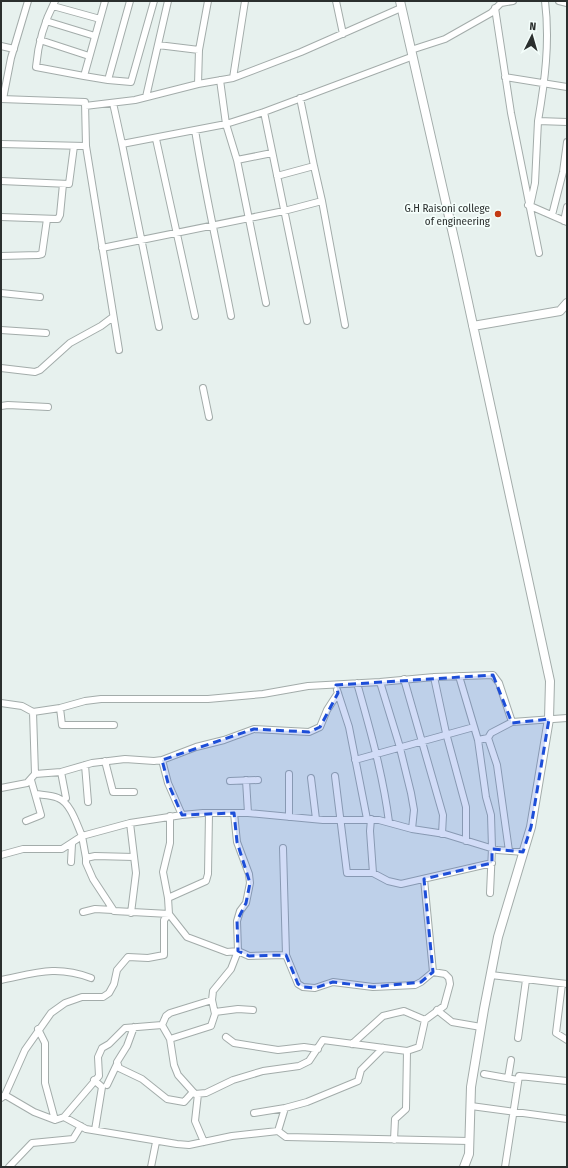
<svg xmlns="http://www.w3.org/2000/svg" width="568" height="1168" font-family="'Fira Sans Condensed',sans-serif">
<rect width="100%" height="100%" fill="#e7f1ee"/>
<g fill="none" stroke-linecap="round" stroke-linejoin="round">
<defs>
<path id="street" d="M55 1C44 22 38 44 36 67L84 76 105 1
M130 1 108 80 131 82 154 1
M336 1 343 34
M545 1C550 41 545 81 538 121L567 122
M559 1 567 3
M53 6 100 19
M495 8 511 113 539 253
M46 21 95 36
M40 40 89 56
M158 45 199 50
M1 46 14 49
M411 50 445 39 491 13 501 3 513 1
M84 76 108 80
M505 77 567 87
M233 78 301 52 401 8
M220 80 226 124 237 160 266 303
M198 84 233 78 245 1
M146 97 168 1
M300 98 314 166
M1 99 85 102 86 146 1 144
M3 99 11 58 28 1
M113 103 122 144 226 124 264 112 411 57
M85 106 135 100 198 84 199 50 208 1
M264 112 307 321
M195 130C205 193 219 254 231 316
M156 139 195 316
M122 144 159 327
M86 146 119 350
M237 160 272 153
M277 176 314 166 322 201
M1 181 69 184 74 146
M528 205 567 222
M530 206 535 183 538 121
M552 215 563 172 567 142
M1 217 58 219 60 215 63 184
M564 221 567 207
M102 248 284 211 322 201 345 325
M1 256 38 255 42 254 47 219
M1 293 40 297
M1 330 46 333
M1 368 35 372 40 370 70 343 101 326 113 317
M203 388 209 417
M1 406 8 405 48 407
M459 676 478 740 486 797 491 815 492 848 490 893
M434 677 446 733 466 807V841
M404 679 443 815 442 834
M380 682 399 744 411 793 414 810 412 829
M357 683C370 729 383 775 389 822
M337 690 349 727 367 819
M1 703 22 706 33 712 60 708 85 701 101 699H208L263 694 308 686 380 682 434 677 493 675 499 683 512 722 567 718
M60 708 62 725H114
M488 738 491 733 512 722
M478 740 488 738 497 765 509 851
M162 760 168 783 182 815
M355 760 474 727
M105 761 113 792H134
M85 765 88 802
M61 772 66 798
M35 774 61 772 92 763 125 759 154 761 162 760 196 747 224 740 254 729 309 732 320 727 327 710 338 693
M289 774V817
M335 776 347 873H373L388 881 401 884 492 863
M311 778 316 819
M246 780 248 813
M230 781 258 780
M1 788 27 783 35 774 33 712
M36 794C43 795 52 795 58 798 71 803 77 825 82 836L130 823 182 815 203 813H248L323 820H379L412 829 445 834 497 850 523 852
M170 816V843L163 872 168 898 169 914 187 937 227 952 238 951 237 921 240 911 246 903 250 883 249 874 237 842 234 813
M371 819 370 831 373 873
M26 821 41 815 31 780
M130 823 136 873 131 913
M1 855 23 849H62L82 836 86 858
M134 857 95 856 86 858V863L93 879 114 911 169 914
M71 862 72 844
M168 898 206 881 208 874 209 813
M83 912 95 909 113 910
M286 955 298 984 303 987 315 988 333 982 373 987 415 985 421 982 433 972
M491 975 567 984
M1 980C36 973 56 965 91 978
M562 984 556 1033 567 1040
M437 1010 452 1022 481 1027
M215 1012 238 1009 253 1010
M162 1025 166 1016 170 1013 212 1000
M134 1027 127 1046 117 1062 119 1068 142 1079 167 1099 184 1102 193 1092
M38 1029 45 1043V1083L55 1120
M226 1037 234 1043 278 1050 304 1047 318 1049
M518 1038 526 980
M170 1039 174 1065 178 1075 195 1094 206 1093 233 1080 263 1071 299 1066 309 1061 323 1040 407 1051 419 1047 425 1020 444 1006 450 984 449 978 445 974 433 972 424 879
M352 1044 383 1016 404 1011 425 1020
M484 1074 518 1080
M508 1078 511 1060
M94 1080 102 1087 95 1130
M107 1085 117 1064
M198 1094 195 1121 204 1142
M5 1095 34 1112 55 1120 64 1117 86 1129 177 1144 189 1145 232 1136 278 1131 286 1137 469 1141
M1 1098 5 1095 25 1050 51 1013 65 1003 82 997H103L109 993 114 984 117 970 128 957 148 958 164 955V920L169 914
M471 1106 567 1119
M254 1113 285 1108
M64 1117 99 1076 98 1057 102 1048 109 1044 125 1028 162 1025 170 1039 211 1026 215 1014 212 1000 213 991 231 969 238 951 249 956 286 955 283 848
M278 1131 285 1108 307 1102 358 1081 361 1070 383 1048
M394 1140 395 1119 406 1109 407 1051
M9 1167 32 1143 73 1139 81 1126
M151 1167 156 1142
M505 1167 519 1076 567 1081"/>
<path id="secondary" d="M400 1 458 256 550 681 549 719 531 827 498 937 484 1009 471 1087 469 1154 464 1167
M473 326 560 311 567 303"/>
</defs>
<!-- street casing -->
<use href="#street" stroke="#a3acaa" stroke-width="8"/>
<!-- secondary casing -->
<use href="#secondary" stroke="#a3acaa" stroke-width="10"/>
<!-- street -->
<use href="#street" stroke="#fff" stroke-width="6"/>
<!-- secondary -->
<use href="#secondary" stroke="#fff" stroke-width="8"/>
</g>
<!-- marked area -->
<path fill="#1d4ed8" fill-opacity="0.2" stroke="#1d4ed8" stroke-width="3" stroke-dasharray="8 5" stroke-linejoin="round" d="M493 675 512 723 549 719 531 827 523 852 492 849V863L424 879 433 972 421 982 373 987 333 982 315 988 303 987 298 984 286 955 249 956 238 951 237 921 246 903 250 883 237 842 234 813 182 815 168 783 162 760 254 729 309 732 320 727 338 693 336 685Z"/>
<!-- markers -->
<circle fill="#c33a13" stroke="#f4fefb" stroke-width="1.5" cx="498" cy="214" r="4"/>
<g text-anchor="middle" stroke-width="3.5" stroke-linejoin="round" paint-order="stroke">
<!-- poi labels -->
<g font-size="11" fill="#2b2f2e" stroke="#f4fefb" text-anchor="end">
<text x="490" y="212">G.H Raisoni college<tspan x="490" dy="13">of engineering</tspan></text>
</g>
</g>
<!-- border -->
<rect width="568" height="1168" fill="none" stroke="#2b2f2e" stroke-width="4"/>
<!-- north arrow -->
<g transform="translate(532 36) rotate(5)" stroke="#f4fefb" stroke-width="3" paint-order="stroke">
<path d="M0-3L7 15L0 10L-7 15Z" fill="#2b2f2e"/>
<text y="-6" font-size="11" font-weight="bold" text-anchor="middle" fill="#2b2f2e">N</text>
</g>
</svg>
